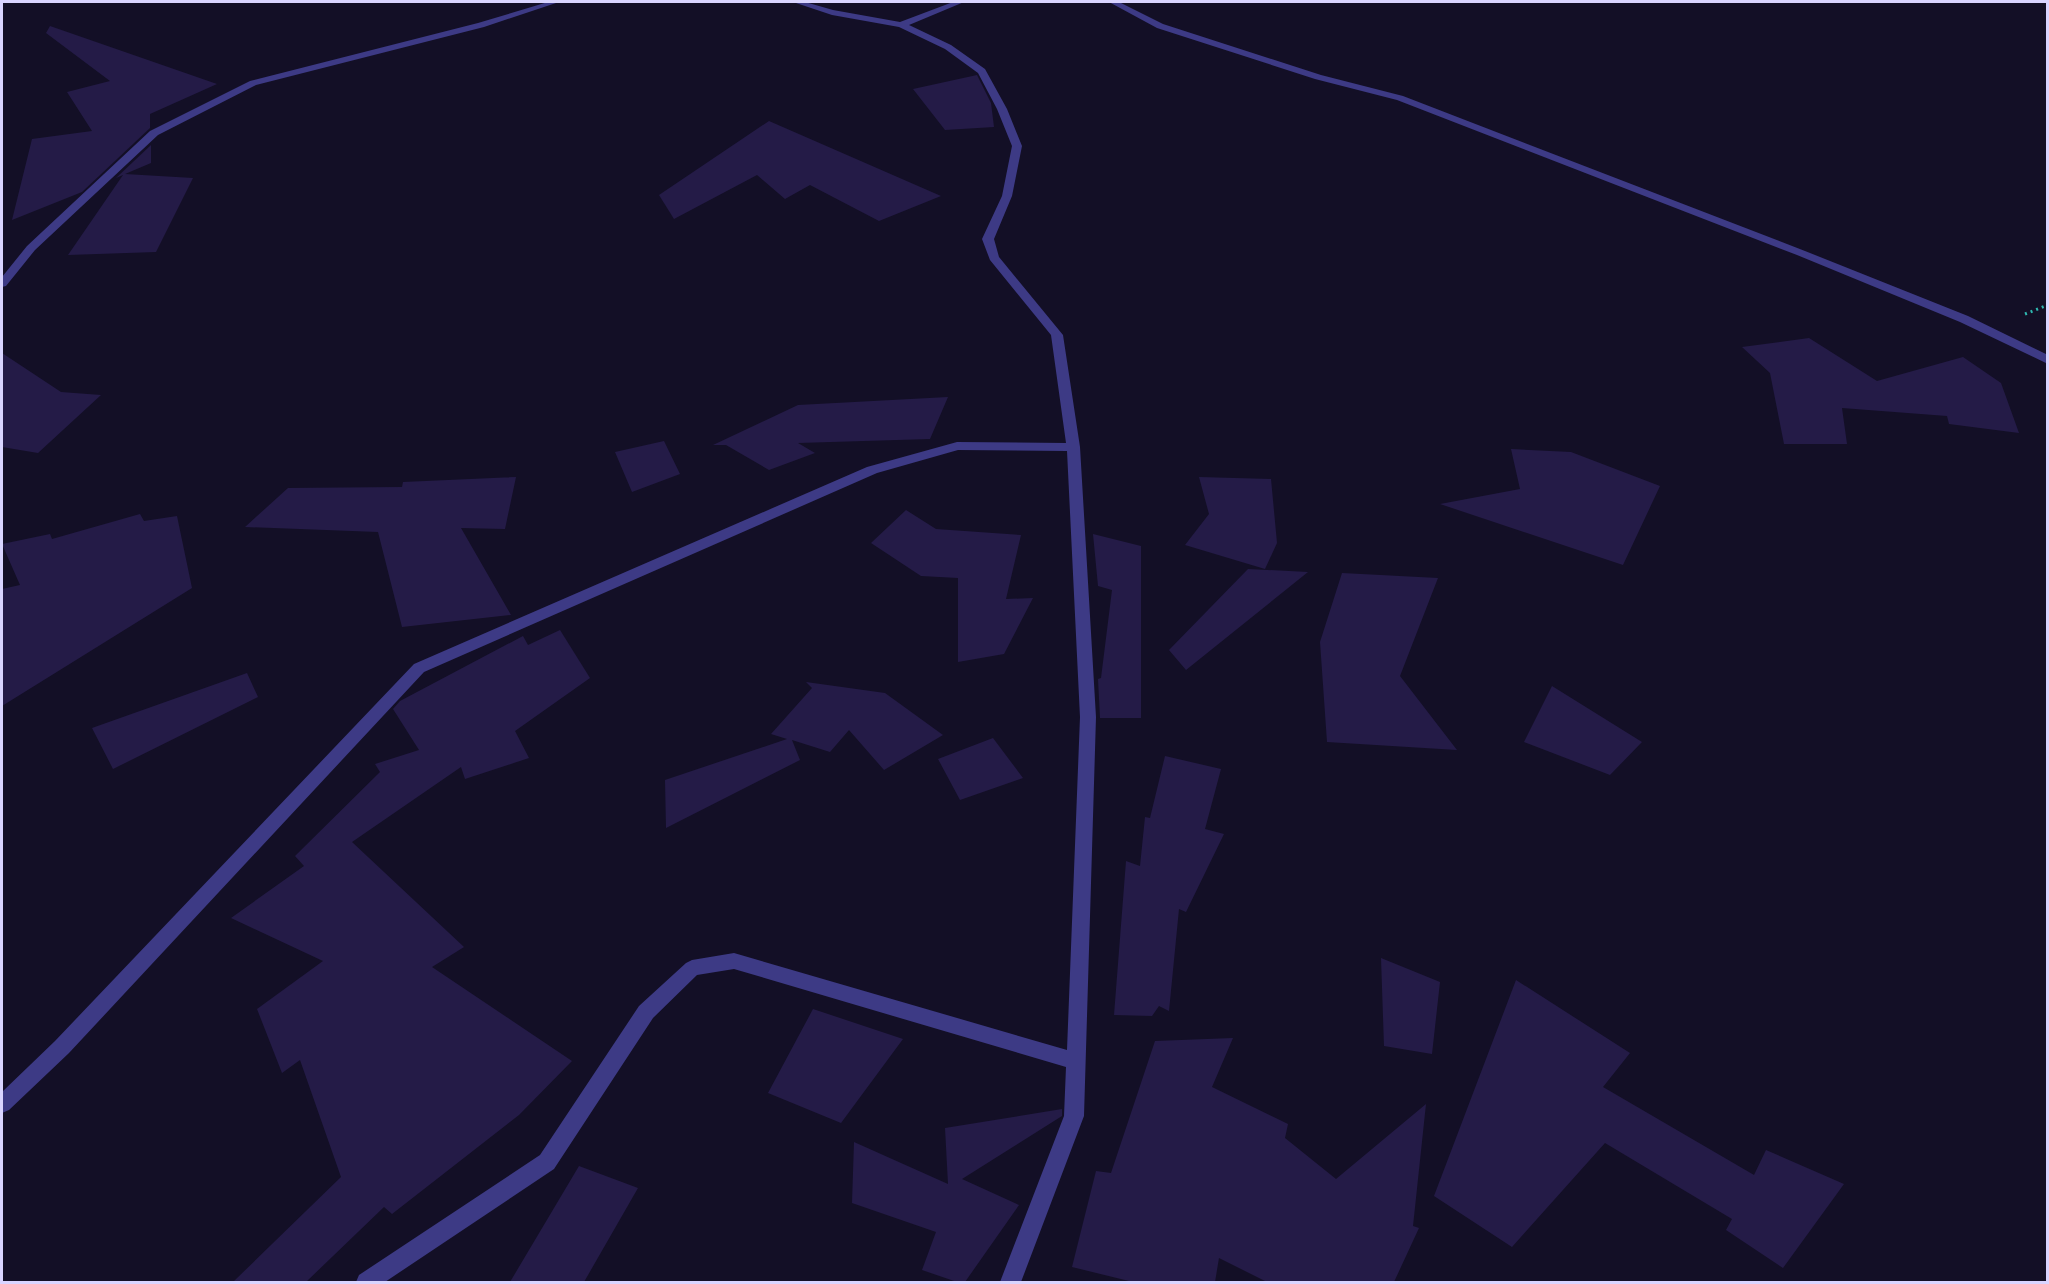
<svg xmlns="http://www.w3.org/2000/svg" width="2049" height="1284" font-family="Poppins,sans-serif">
<rect width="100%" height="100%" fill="#130f26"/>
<!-- building -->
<path fill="#241b47" d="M50 26 217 84 150 114V128L82 192 12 220 32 139 92 131 67 92 110 81 46 33Z
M977 75 991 103 994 127 945 130 913 89Z
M769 121 941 196 879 221 810 185 785 199 757 175 674 219 659 195Z
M151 145V163L125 174 193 178 156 252 68 255 123 175 116 178Z
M1809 338 1877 381 1963 357 2001 383 2019 433 1949 424 1947 416 1842 408 1847 444H1784L1770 373 1742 347Z
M2 353 61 392 101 395 38 453 2 447Z
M948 397 930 439 798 443 815 453 769 470 726 445H713L798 405Z
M664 441 680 474 632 492 615 452Z
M1511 449 1571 452 1660 486 1623 565 1440 504 1520 489Z
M516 477 505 529 461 528 511 615 402 627 378 532 245 527 288 488 402 487 403 482Z
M1199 477 1271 479 1277 543 1265 569 1185 545 1209 514Z
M906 510 936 529 1021 535 1006 599 1033 598 1004 654 958 662V578L921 576 871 543Z
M140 514 144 521 177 516 192 588 2 706V589L20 585 2 544 50 534 52 539Z
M1093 534 1141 546V718H1100L1098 679 1101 678 1112 590 1098 586Z
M1248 569 1308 572 1186 670 1169 650Z
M1342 573 1438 578 1400 676 1457 750 1327 742 1320 642Z
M560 630 590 678 515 731 529 758 465 779 461 767 352 842 464 947 432 967 572 1061 519 1115 392 1214 384 1207 306 1282H233L341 1177 300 1060 282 1073 257 1009 323 961 231 918 304 866 295 856 380 772 375 764 419 750 393 709 400 701 523 636 528 645Z
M247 673 258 697 113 769 92 728Z
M806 682 885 693 943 735 884 770 849 730 830 752 792 740 800 760 666 828 665 780 787 739 771 734 812 688Z
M1552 686 1642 742 1610 775 1524 742Z
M993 738 1023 778 960 800 938 759Z
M1165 756 1221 769 1205 829 1224 834 1186 912 1179 909 1169 1011 1159 1006 1152 1016 1114 1015 1126 861 1140 866 1145 817 1150 818Z
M1381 958 1440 982 1432 1054 1384 1046Z
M1516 980 1630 1053 1603 1087 1754 1175 1766 1150 1844 1184 1783 1268 1726 1230 1732 1219 1605 1143 1512 1247 1434 1196Z
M813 1009 903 1039 841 1123 768 1093Z
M1233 1038 1212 1087 1288 1124 1285 1138 1336 1179 1426 1104 1413 1226 1419 1228 1394 1282H1267L1219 1258 1215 1282H1133L1072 1267 1096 1171 1111 1173 1155 1041Z
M1062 1109V1116L962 1179 1019 1205 965 1282H957L922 1270 936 1232 852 1203 854 1142 948 1184 945 1128Z
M579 1166 638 1188 584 1282H510Z"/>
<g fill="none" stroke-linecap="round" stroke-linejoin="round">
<!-- path -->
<path stroke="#2fb8b0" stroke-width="3" stroke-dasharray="2 4" stroke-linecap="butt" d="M2025 314 2048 305"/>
<!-- minor -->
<path fill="#3d3a85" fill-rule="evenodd" d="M548 2H559L484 27 256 85 158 135 35 250 6 286 2 287V277L27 246 150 131 250 81 478 23Z
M793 2H805L833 10 900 22 953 2H964L909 25 951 45 985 69 1007 109 1022 146 1012 196 994 239 999 257 1063 335 1080 447 1096 717 1084 1116 1021 1282H1000L1064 1116 1066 1067 734 969 697 975 653 1018 554 1169 385 1282H356L359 1275 540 1155 639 1006 686 963 692 960 734 953 1067 1050 1080 717 1067 451 958 450 877 473 424 672 69 1053 9 1110 2 1113V1092L55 1041 414 664 867 467 957 442 1066 443 1051 335 990 260 982 239 1002 196 1012 146 997 109 978 73 945 49 899 27 832 15Z
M1109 2H1119L1163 24 1321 75 1403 96 1805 251 1968 316 2048 355V364L1960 322 1797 255 1397 100 1315 79 1157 28Z"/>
</g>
<!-- border -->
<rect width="2049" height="1284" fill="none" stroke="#d9d4ff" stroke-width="6"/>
</svg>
